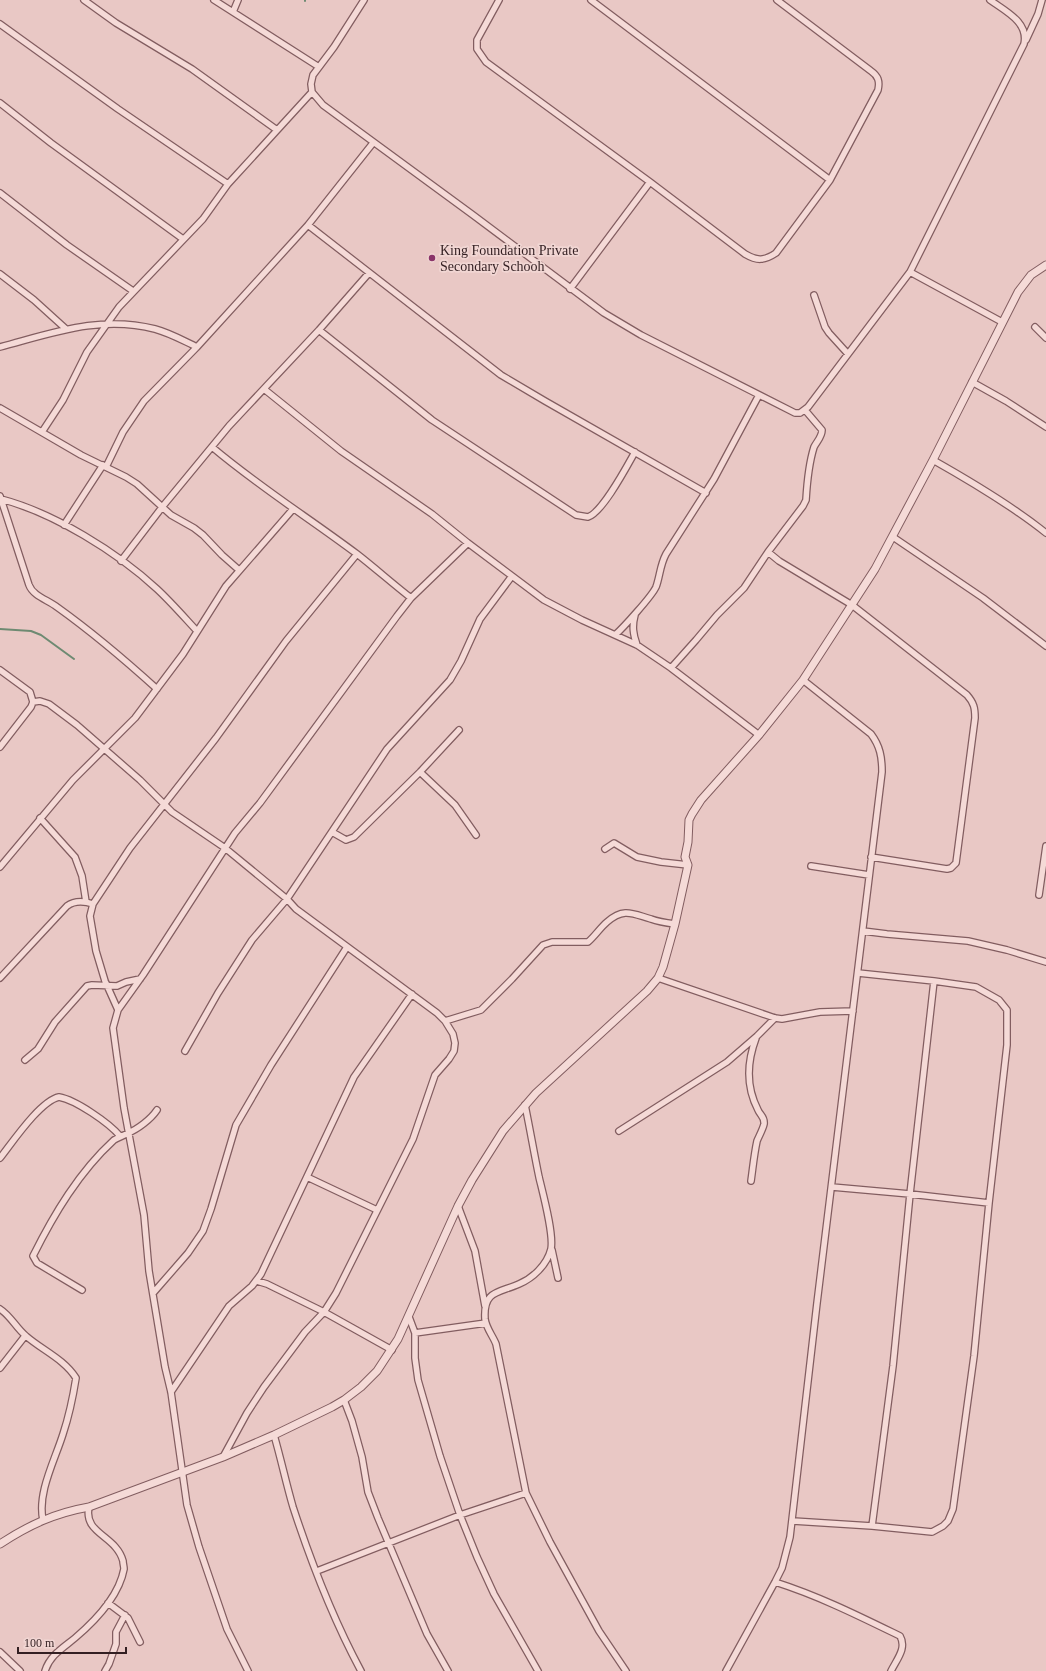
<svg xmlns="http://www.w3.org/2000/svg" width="1046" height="1671" font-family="'Times New Roman',serif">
<rect width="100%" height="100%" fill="#e9c8c5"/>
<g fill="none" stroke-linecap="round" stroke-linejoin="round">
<!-- stream -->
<path stroke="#6e8a72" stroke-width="2" d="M305 0V1
M0 629 31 631 41 635 74 659"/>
<defs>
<path id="minor" d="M84 0 116 23 192 69 277 130
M214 0 319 67
M364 0 334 47 313 75 311 84 312 92 323 105 473 215 604 313 641 335 795 413H800L808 407 910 272 1024 44C1029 22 1005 11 990 0
M499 0 477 40V49L486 62 650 182 745 254C757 261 764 261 776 253L830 180 878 90C880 81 878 76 871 71L777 0
M591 0 830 180
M233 12 238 0
M0 24 118 109 228 184
M1026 40 1038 14 1042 0
M0 103 51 143 183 239
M0 193 67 245 133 291
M308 225 501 375 545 401 706 493
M910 272 1002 322
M0 274 34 300 66 329
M570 289 650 182
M814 295 825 327 829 333 848 354
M1035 327 1046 338
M319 330 432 420 576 515 588 517C603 512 627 466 635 452
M0 347C53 333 100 315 155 329 170 333 184 341 197 347
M972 382 1006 401 1046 427
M264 389 341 451 432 514 468 543 544 600 582 620 637 645 671 668 759 735
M0 408 81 455 126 477 137 484 171 515 194 528 203 535 222 555 239 570
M42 432 63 400 87 352 119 307 203 219 228 184 312 92
M212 447C258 486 309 518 357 554 375 568 393 584 411 598
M933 460C972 482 1011 505 1046 533
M106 467 123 432 144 401 197 347 308 225 373 143
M0 496 29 585C33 596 48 600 57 607 92 632 125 660 157 689
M1 499C54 513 117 552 157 589 171 602 184 617 197 631
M64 525 103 465
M893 537 983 598 1046 646
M768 552 779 561 852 605 967 695C974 703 975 708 975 718L956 863 951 868 947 869 871 857
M121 561 163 506 229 426 319 330 369 273
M635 615C632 626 633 634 637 645
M615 635C623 628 652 596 656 587 660 576 660 565 666 554L714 479 759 395
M671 668 696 640 717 615 744 588 768 552 803 506 806 500C807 483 809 463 814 447 817 441 822 437 822 430L805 410
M0 670 30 692 33 702 31 707 0 747
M33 702 40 701 49 704 77 725 140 780 172 812 225 848 287 899 296 909 437 1013 445 1021 453 1034 455 1043 454 1051 449 1059 435 1075 413 1139 336 1293 324 1312 305 1332 264 1387 247 1413 223 1457
M420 772 455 805 476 835
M40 818 75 857 82 876 86 902
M332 832 346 840 354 837 420 772 459 730
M605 849 614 843 637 857 661 862 688 865
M811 866 869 875
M0 867 73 780 135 718 183 654 226 586 293 509
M1039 895 1046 846
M863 931 887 934 968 941 1007 950 1046 962
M0 978 67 906C75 900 84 901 93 904
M658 978 775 1018 782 1019 820 1012 853 1011
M118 1010 143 975 235 833 260 803 397 616 411 598 468 543
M445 1021 481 1010 512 979 543 945 552 942H588C595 936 600 928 607 922 624 907 633 914 651 919 659 922 667 923 675 924
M185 1051 218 993 252 940 287 899 387 749 450 680 461 661 480 619 512 576
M25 1060 38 1049 55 1022 87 986 92 985 117 986 126 982 140 979
M525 1105C530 1129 534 1153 539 1177 543 1194 554 1234 551 1249 547 1265 533 1278 519 1284 499 1293 483 1290 485 1319 486 1328 493 1336 496 1344L526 1493 550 1542 599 1631 626 1671
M619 1131 727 1062 757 1036 775 1018
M0 1158C12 1143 40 1101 59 1097 76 1100 109 1123 120 1136
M307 1177 377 1210
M751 1181C753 1167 754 1155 757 1141 759 1136 763 1129 764 1124 765 1117 760 1115 758 1110 746 1087 747 1062 756 1038
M832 1187 910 1194 989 1203
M458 1206 475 1251 485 1306
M552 1250 558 1278
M257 1281 267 1284 324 1312 392 1350
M82 1290 37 1263 33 1256C54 1214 79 1172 114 1140 119 1137 123 1136 128 1133 138 1129 151 1119 157 1110
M154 1292 188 1253 203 1231 211 1209 236 1125 271 1065 347 947
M0 1309C11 1316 16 1328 26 1336 42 1350 64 1359 76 1378 73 1397 69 1416 63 1434 55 1460 37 1493 43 1520
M409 1317 415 1333V1358L418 1380 440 1456 460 1515 477 1557 494 1594 538 1671
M415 1333 486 1323
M0 1368 25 1336
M171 1392 229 1306 252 1286 261 1274 354 1077 412 994
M344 1400 352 1421 362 1457 368 1492 378 1518 427 1634 448 1671
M274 1435C281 1459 286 1483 293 1507 311 1562 333 1619 361 1671
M793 1521 872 1526 932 1532 943 1526 948 1521 953 1509 974 1356 989 1203 1007 1045V1010L999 1000 976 987 934 981 858 973
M872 1526 893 1366 910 1194 934 981
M317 1571 460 1515 526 1493
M775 1582C819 1596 859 1616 900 1636 907 1648 897 1659 891 1671
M108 1603 128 1618 140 1642
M0 1652 20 1671
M45 1671C50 1655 63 1648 75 1638 95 1621 119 1596 124 1569 124 1566 123 1564 123 1561 116 1535 83 1534 89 1507
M105 1671 109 1664 116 1644V1632L125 1615
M248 1671 227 1629 199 1547 187 1505 171 1392 165 1367 149 1271 144 1215 124 1108 113 1028 118 1010 105 981 96 951 90 916 93 904 130 848 216 738 286 641 357 554
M726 1671 775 1582 782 1568 790 1537 817 1303 882 772C882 757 880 746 871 734L803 680"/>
<path id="tertiary" d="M0 1544C29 1525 55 1513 89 1507L223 1457 274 1435 332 1407 344 1400 361 1387 377 1371 398 1339 458 1206 472 1180 503 1131 536 1093 647 991 658 978 663 967 675 924 688 865 685 857 688 842 689 820 692 814 701 800 759 735 803 680 875 569 933 460 1018 292 1031 275 1046 265"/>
</defs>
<!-- minor casing -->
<use href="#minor" stroke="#825d60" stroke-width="8"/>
<!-- tertiary casing -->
<use href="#tertiary" stroke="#825d60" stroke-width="9"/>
<!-- minor -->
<use href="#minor" stroke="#f5dad7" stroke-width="5.5"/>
<!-- tertiary -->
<use href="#tertiary" stroke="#f5dad7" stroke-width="7"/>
</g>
<!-- markers -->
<circle fill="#8a3469" stroke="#f1d6d3" stroke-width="1.5" cx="432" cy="258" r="4"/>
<g text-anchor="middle" stroke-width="3.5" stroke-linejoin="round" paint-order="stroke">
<!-- poi labels -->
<g font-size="14" fill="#331f22" stroke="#f1d6d3" text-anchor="start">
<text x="440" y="255">King Foundation Private<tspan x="440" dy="16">Secondary Schooh</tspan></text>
</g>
</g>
<!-- scale -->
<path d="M18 1647v6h108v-6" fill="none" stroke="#331f22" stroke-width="2"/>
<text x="24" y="1647" font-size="12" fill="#331f22" stroke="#f1d6d3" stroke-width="3" paint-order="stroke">100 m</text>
</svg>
